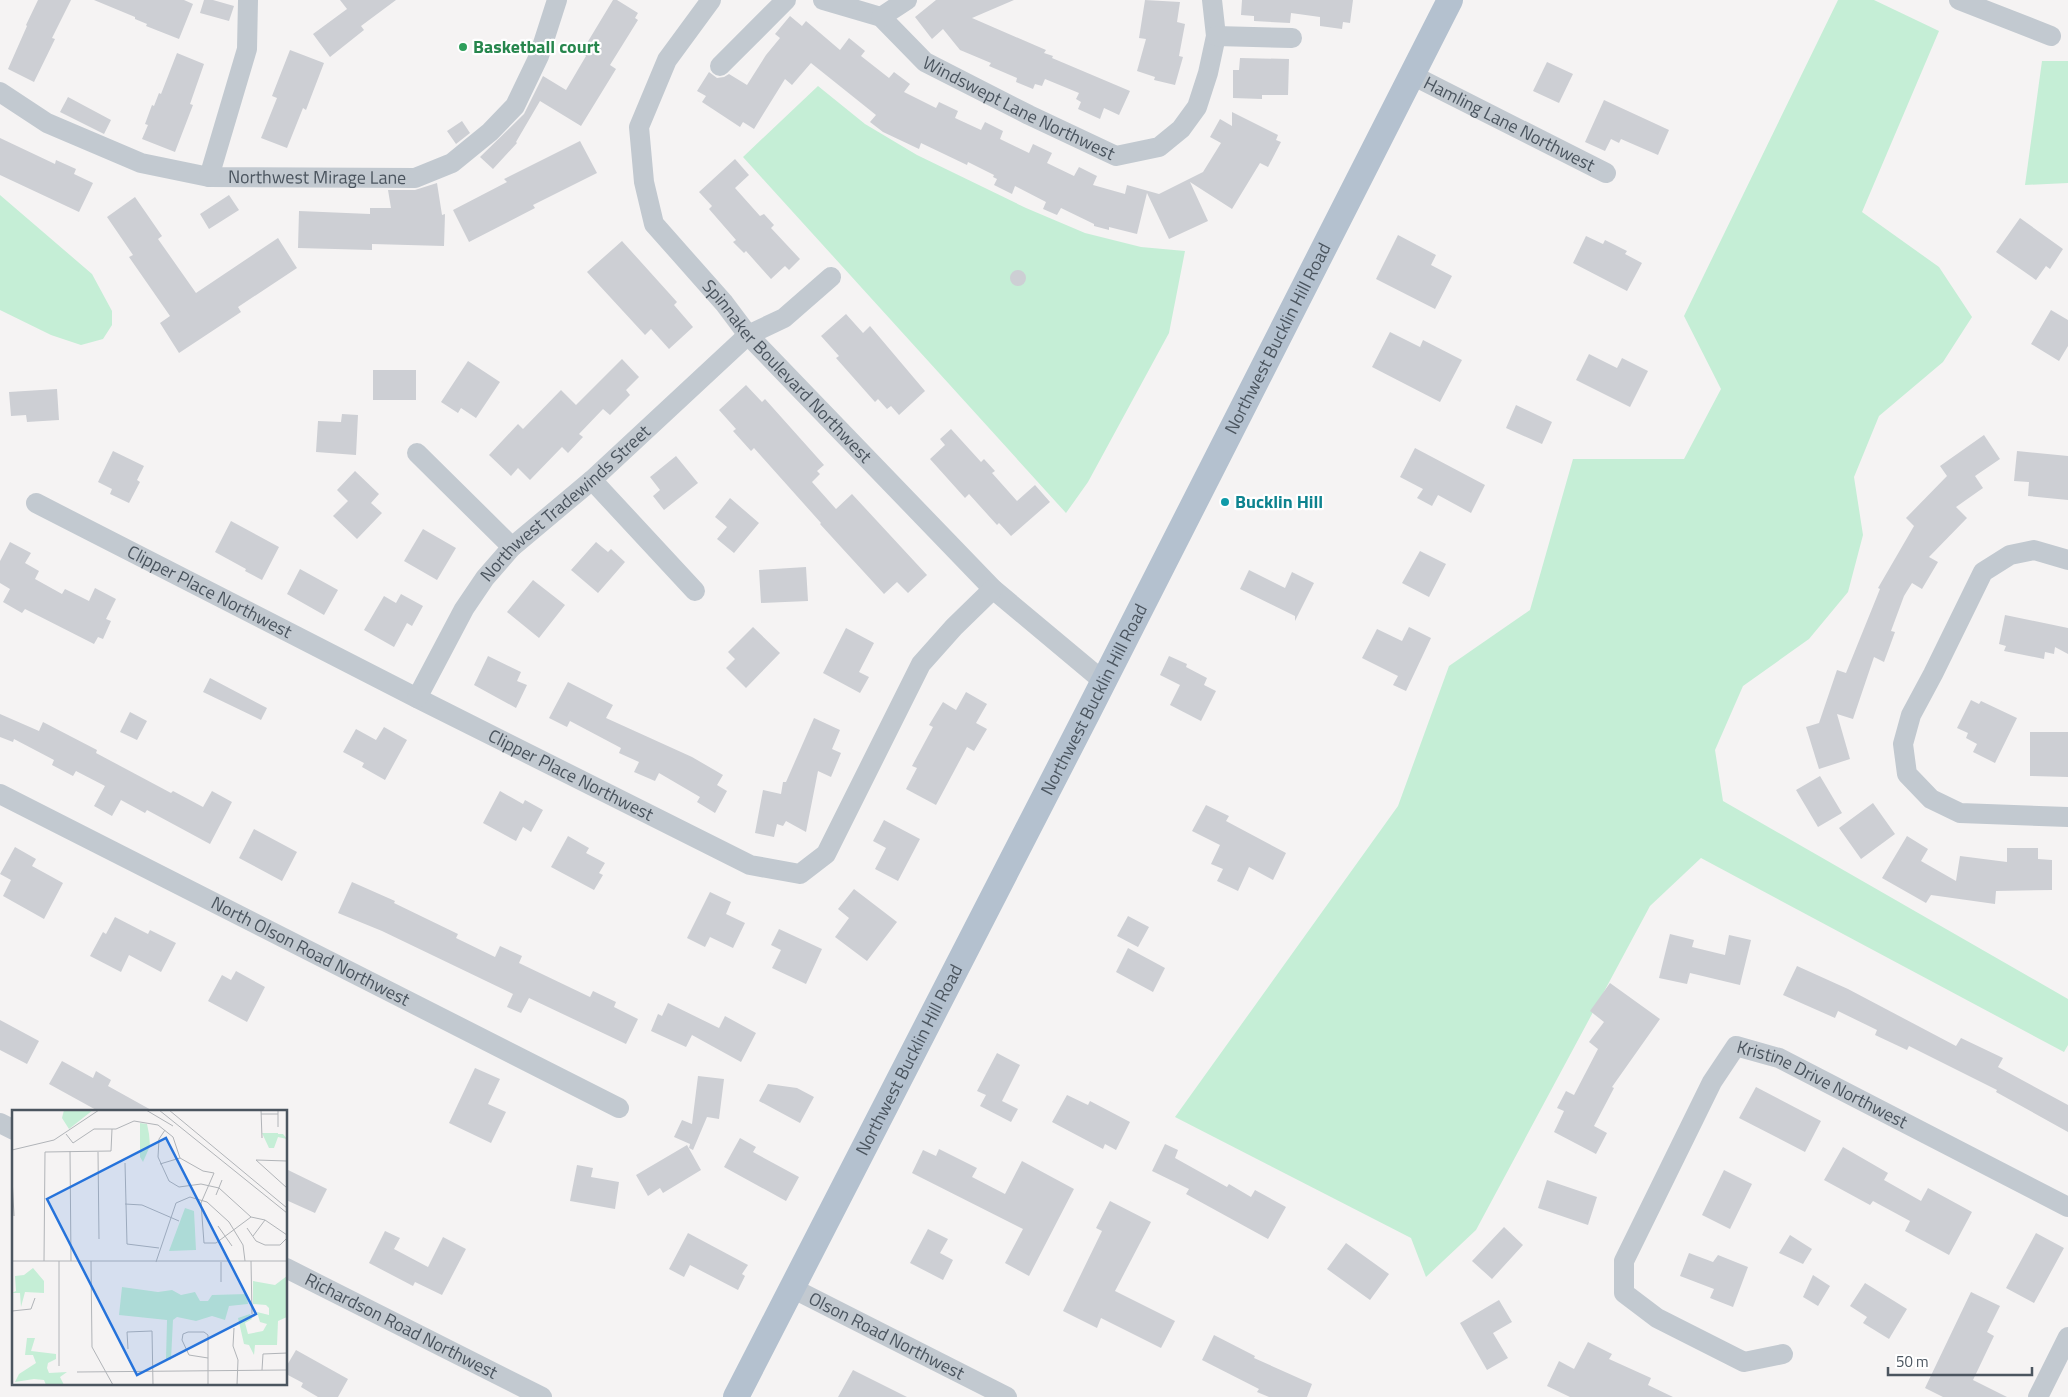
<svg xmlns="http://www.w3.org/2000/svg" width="2068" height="1397" font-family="'Titillium Web',sans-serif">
<rect width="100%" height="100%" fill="#f5f3f3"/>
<!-- green -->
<path fill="#c5eed6" d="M1838 0H1874L1939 31 1862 212 1939 267 1972 317 1943 362 1879 416 1854 477 1863 535 1848 592 1809 639 1743 686 1715 750 1723 801 2068 999V1045L2064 1052 1701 858 1650 906 1476 1230 1426 1277 1411 1238 1175 1117 1398 806 1449 666 1530 610 1573 459H1684L1721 389 1684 316Z
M2042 61H2068V183L2025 185Z
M818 86 865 124 917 155 1026 208 1085 233 1141 247 1185 251 1169 333 1088 482 1066 513 743 157Z
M0 195 92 274 112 311V325L103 339 81 345 51 335 0 310Z"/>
<!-- building -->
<path fill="#cdcfd4" d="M38 0H71L52 38 55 39 34 82 8 69 27 26 26 25Z
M94 0H184L193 4 179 39 146 26 147 24 135 19V17Z
M204 0H213L234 6 229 21 200 13Z
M340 0H396L361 26 364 30 330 57 313 34 347 9Z
M613 0H617L638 13 635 18 638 20 610 65 616 69 581 126 540 101 516 142 517 143 493 169 480 157 524 114 543 76 566 90 586 56 581 53Z
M936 0H1014L972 18 1046 50 1044 53 1053 56 1052 58 1130 91 1119 115 1104 108 1100 119 1078 109 1081 102 1076 99 1079 93 1045 79 1042 86 1035 84 1033 89 1016 82 1017 78 989 66 991 63 960 50 943 29 932 39 915 17Z
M1145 0 1180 2 1177 22 1185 24 1179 56 1183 57 1175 85 1154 80 1155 77 1137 71 1146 39 1139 38Z
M1242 0H1353L1350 23 1343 22 1342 29 1320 26V17L1291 13 1290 23 1254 21V16L1241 15Z
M790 16 802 26 806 21 840 50 849 38 865 51 861 56 889 78 894 72 910 84 904 92 936 108 939 102 958 111 955 118 981 130 985 122 1003 131 1000 139 1029 153 1033 144 1052 153 1047 163 1074 176 1079 167 1097 176 1093 185 1125 194 1127 185 1159 194 1203 172 1221 143 1210 137 1220 119 1232 126V112L1278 135 1276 140 1281 142 1268 167 1260 163 1232 209 1190 182 1208 221 1169 239 1147 193 1137 234 1109 227V230L1094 226V224L1061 208 1057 215 1043 209 1046 202 1015 186 1012 194 994 185 997 179 993 177 994 175 968 162 967 165 921 143 919 149 883 132 870 122 876 115 811 63 792 85 785 79 754 129 743 122 740 127 702 102 706 96 697 91 709 72 717 78 724 77 729 74 747 85 766 55 780 38 775 34Z
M290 50 324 63 306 110 303 108 287 148 261 138 277 98 272 96Z
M177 53 204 64 190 104 193 105 175 152 142 139 148 125 145 124 152 105 154 106 159 93 161 94Z
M1240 58 1289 59 1288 95H1262V99L1233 98V70H1239Z
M1547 62 1573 74 1559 103 1533 91Z
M68 97 111 120 104 134 60 112Z
M1604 100 1669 130 1658 155 1621 139 1619 143 1611 139 1605 151 1585 142Z
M462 121 470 133 456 144 447 131Z
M0 138 55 164 56 160 76 169 74 174 93 183 79 212 0 175Z
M580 141 597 173 533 205 535 208 469 242 453 210 507 182 504 179Z
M735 159 749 175 735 188 760 216 764 214 774 225 771 228 800 259 789 270 785 266 771 279 746 251 744 253 733 242 736 240 709 209 712 206 699 192Z
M437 183 442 215 445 214 444 246 372 244V250L298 248 299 211 370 214V208H391L388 190H415Z
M229 195 239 210 209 229 200 214Z
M135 197 162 236 158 239 196 293 278 238 297 268 238 307 241 312 179 353 160 323 170 316 129 257 133 255 107 217Z
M2020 218 2063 249 2050 269 2046 266 2036 280 1996 252Z
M1398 235 1436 255 1431 265 1452 276 1435 309 1376 279Z
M1586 236 1603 244 1605 240 1627 251 1625 254 1642 263 1627 291 1573 263Z
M622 241 677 302 674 305 693 327 669 349 651 329 645 335 587 272Z
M1010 278a8 8 0 1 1 16 0a8 8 0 1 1-16 0Z
M2051 310 2068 320V346L2059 361 2031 344Z
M846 314 863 333 870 326 925 391 899 415 891 406 887 409 878 399 875 402 836 358 839 356 821 336Z
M1390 332 1420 347 1423 340 1462 360 1440 402 1372 367Z
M1589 354 1617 368 1622 358 1648 371 1630 407 1576 380Z
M622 359 639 377 626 390 630 395 610 415 603 409 579 434 583 437 568 453 562 447 530 480 518 468 511 476 489 455 518 424 523 429 561 390 576 405Z
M468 361 500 382 476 418 461 408 458 413 441 402Z
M373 370H416V400H373Z
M746 385 762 402 765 399 824 465 817 471 820 474 812 482 836 509 852 494 927 575 908 593 897 582 884 594 820 524 821 523 754 448 751 451 733 431 736 429 719 410Z
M57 389 59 420 27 422 26 415 11 416 9 392Z
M1516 405 1552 422 1542 444 1506 428Z
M342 414 358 415 356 455 316 452 318 421 341 422Z
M951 429 981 462 984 459 995 471 992 473 1017 501 1035 485 1050 502 1011 536 999 523 997 525 969 494 965 498 930 459 945 445 940 439Z
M1984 435 2000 459 1975 476 1983 488 1956 507 1967 518 1929 557 1938 562 1922 589 1912 583 1904 596 1891 631 1895 632 1884 662 1874 657 1853 719 1837 714 1850 759 1819 769 1806 727 1819 723 1837 670 1846 673 1880 589 1878 588 1914 526 1906 518 1947 476 1940 466Z
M1415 448 1485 485 1471 513 1438 495 1432 506 1417 498 1423 489 1400 477Z
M113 451 144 466 137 480 140 482 129 503 110 494 112 489 98 482Z
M2017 451 2068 456V500L2028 496 2029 482 2014 481Z
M676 456 698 483 664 510 653 496 660 490 650 477Z
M355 471 379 494 371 503 382 513 357 539 333 516 348 501 337 490Z
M730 498 759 523 734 553 717 539 727 527 715 517Z
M231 521 279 547 262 580 245 571 246 569 215 552Z
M423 529 456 548 437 580 404 561Z
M10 542 31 553 25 563 39 571 35 579 62 594 65 589 89 601 95 588 116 599 106 619 111 621 103 639 98 637 94 644 25 609 22 613 3 602 10 589 0 583V561Z
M596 542 608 552 611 549 625 562 598 593 571 570Z
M1420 551 1446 564 1429 597 1402 583Z
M806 567 808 601 761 603 759 570Z
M300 569 338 590 324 615 287 594Z
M1249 570 1285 588 1292 572 1314 583 1295 621V616L1240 589Z
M533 580 565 605 539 638 507 612Z
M401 594 423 606 412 626 407 623 394 647 364 630 384 596 396 603Z
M2005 615 2068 628V654L2055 647 2054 654 2045 652 2044 659 2004 651 2006 646 1999 644Z
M753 627 780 653 746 688 726 668 735 659 728 652Z
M1409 627 1431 638 1406 691 1393 685 1398 676 1362 658 1377 629 1402 641Z
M846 628 874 643 859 672 869 677 860 693 823 673Z
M488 656 521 672 517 681 527 685 516 708 474 685Z
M1169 656 1187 664 1186 667 1207 678 1204 685 1216 691 1201 721 1170 705 1180 685 1160 675Z
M210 678 267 708 261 720 203 692Z
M568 682 613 705 606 718 692 757 723 775 717 785 727 791 715 813 697 802 700 797 659 773 655 781 634 772 639 762 619 753 621 748 570 721 567 727 549 718Z
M966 692 987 704 976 723 987 729 974 751 967 747 936 805 906 789 917 768 912 766 933 727 929 725 943 702 956 710Z
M1971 700 1979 704 1981 701 2017 718 1995 763 1973 752 1977 744 1966 738 1968 733 1957 728Z
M130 712 147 721 137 740 120 732Z
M0 714 39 731 43 722 97 750 96 753 171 793 173 791 203 807 212 791 232 802 210 844 147 810 145 813 121 800 112 816 94 806 105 786 76 771 73 776 52 765 54 760 14 739 13 742 0 737Z
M814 718 840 730 832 749 841 753 831 777 818 771 806 832 786 821 783 826 777 824 774 837 755 833 763 790 781 794 783 782H786Z
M384 727 407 740 385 780 362 767 364 763 343 752 356 729 376 740Z
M2030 732H2068V777L2030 776Z
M1820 776 1842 813 1818 827 1796 790Z
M500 791 523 804 525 800 543 810 531 832 523 827 516 841 483 823Z
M1873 803 1895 834 1861 859 1839 828Z
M1206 805 1229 816 1226 821 1286 853 1273 880 1249 867 1238 891 1217 881 1223 869 1211 864 1220 845 1192 831Z
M884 820 920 839 898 881 875 869 886 848 873 841Z
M254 829 297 852 282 881 239 858Z
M568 836 589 848 586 853 605 863 599 873 603 875 594 890 551 867Z
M1907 836 1928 849 1921 861 1956 881 1960 856 2007 862V848H2038V859L2052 860V890L1996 891 1995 904 1931 895 1926 903 1882 878Z
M15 847 36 859 32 866 63 883 44 919 3 896 11 880 0 874Z
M352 882 395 901 394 903 458 934 456 938 495 957 500 946 522 956 519 963 590 997 593 991 616 1002 614 1007 638 1019 626 1044 529 998 521 1013 507 1007 513 994 382 931 338 913Z
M854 889 897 922 867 961 835 937 849 918 838 909Z
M710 892 731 902 726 914 745 923 733 948 710 937 705 947 687 938Z
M1128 916 1149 927 1138 947 1117 936Z
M115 917 148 934 150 930 176 943 161 972 129 955 121 972 90 956 103 932 106 934Z
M779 929 822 949 806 984 772 968 781 950 771 945Z
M1670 934 1694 940 1692 947 1725 955 1729 935 1751 940 1740 985 1690 973 1687 984 1659 978Z
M1128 948 1165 968 1153 992 1116 972Z
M1797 966 1848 989 1956 1046 1961 1038 2003 1058 1998 1067 2068 1105V1132L1996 1092 1997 1090 1909 1046 1907 1050 1875 1035 1877 1030 1838 1011 1835 1018 1783 995Z
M236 971 265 987 247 1022 208 1001 222 975 231 980Z
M1610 983 1660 1019 1612 1087 1614 1088 1594 1126 1607 1133 1596 1154 1554 1132 1564 1111 1557 1108 1566 1091 1574 1095 1598 1049 1589 1042 1604 1022 1590 1011Z
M668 1003 719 1028 725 1016 756 1033 741 1062 692 1035 686 1047 651 1031 658 1014 662 1016Z
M0 1020 39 1041 27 1064 0 1050Z
M997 1053 1020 1065 1002 1101 1018 1109 1011 1122 980 1106 986 1095 977 1091Z
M62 1061 93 1078 96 1071 111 1080 108 1086 153 1111H98L49 1084Z
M475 1068 500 1079 488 1104 506 1112 491 1143 449 1123Z
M698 1076 724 1079 719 1119 707 1117 693 1150 689 1148 690 1144 674 1137 682 1120 692 1124Z
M768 1084 797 1088 814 1097 800 1123 759 1101Z
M1756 1087 1821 1121 1805 1152 1739 1118Z
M1067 1095 1088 1105 1090 1101 1130 1122 1116 1150 1105 1144 1103 1149 1052 1122Z
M740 1138 756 1147 753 1152 799 1177 786 1201 724 1167Z
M1165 1144 1178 1150 1175 1158 1227 1187 1229 1184 1251 1197 1255 1190 1286 1207 1268 1239 1186 1194 1189 1189 1152 1171Z
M687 1145 701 1170 663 1193 660 1188 648 1196 636 1175Z
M1843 1147 1888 1173 1884 1180 1921 1201 1928 1188 1972 1212 1949 1255 1905 1231 1910 1221 1873 1201 1870 1205 1824 1180Z
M939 1149 977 1168 972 1177 1005 1194 1022 1161 1074 1189 1029 1276 1005 1263 1023 1229 912 1173 923 1150 936 1156Z
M577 1165 593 1168 591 1177 619 1182 615 1209 570 1201Z
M286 1169 327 1189 315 1213 286 1200Z
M1724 1170 1752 1184 1730 1229 1702 1215Z
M1547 1180 1597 1197 1588 1225 1538 1208Z
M1110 1201 1151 1222 1115 1291 1175 1321 1161 1348 1101 1318 1097 1328 1063 1311 1102 1231 1096 1228Z
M1504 1227 1523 1245 1492 1279 1472 1261Z
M928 1229 948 1239 940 1253 953 1260 943 1280 910 1263Z
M385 1231 400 1238 394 1249 428 1267 443 1237 466 1249 442 1295 415 1282 413 1286 369 1263Z
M688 1233 748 1265 742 1274 745 1276 738 1290 690 1265 684 1277 669 1269Z
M2036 1233 2064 1248 2034 1303 2006 1288Z
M1790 1235 1812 1249 1803 1264 1779 1253Z
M1346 1243 1389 1274 1370 1300 1327 1269Z
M1689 1253 1713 1262 1718 1255 1748 1267 1733 1307 1710 1298 1714 1289 1680 1276Z
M1813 1275 1830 1286 1818 1306 1803 1297Z
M1865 1283 1907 1309 1889 1339 1863 1323 1867 1317 1850 1306Z
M1971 1292 2000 1306 1987 1332 1994 1336 1973 1380 2007 1397H1943L1925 1388Z
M1499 1300 1512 1322 1493 1333 1508 1358 1487 1370 1460 1323Z
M1214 1335 1255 1356 1254 1358 1312 1384 1307 1397H1269L1257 1392 1259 1389 1202 1360Z
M1588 1342 1612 1354 1609 1359 1651 1378 1648 1385 1673 1397H1570L1547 1386 1559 1361 1574 1369Z
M296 1350 348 1379 338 1397H318L301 1387 303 1383 286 1374V1367Z
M853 1370 907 1397H838Z"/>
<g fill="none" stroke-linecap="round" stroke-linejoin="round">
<!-- minor -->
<g stroke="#c2c9d0" stroke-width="20">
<path id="s1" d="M711 0 667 60 639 127 644 182 654 224 724 303 748 335 993 589 1103 681"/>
<path id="s2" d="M823 0 881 17 925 62 1029 115 1116 156 1159 147 1181 129 1197 107 1208 73 1216 36 1212 0"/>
<path d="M1959 0 2051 36"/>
<path d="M881 17 907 0"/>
<path d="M1216 36 1292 38"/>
<path d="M720 66 786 0"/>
<path id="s3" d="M1412 75 1606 173"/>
<path id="s4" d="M0 92 47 123 141 163 209 177 415 178 452 163 490 132 515 106 539 56 557 0"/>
<path d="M209 177 247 49 248 0"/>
<path d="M417 453 512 547"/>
<path d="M592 480 695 591"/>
<path id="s5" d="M36 503 417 698 750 865 800 874 826 854 921 664 954 627 993 589"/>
<path d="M2068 560 2034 550 2010 555 1983 572 1933 674 1911 715 1903 744 1907 774 1931 799 1960 813 2068 817"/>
<path id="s6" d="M417 698 464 609 485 578 512 547 592 480 748 335 784 318 831 277"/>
<path id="s7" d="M0 794 619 1108"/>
<path d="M0 1123 14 1130"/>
<path id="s8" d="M286 1268 542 1397"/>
<path id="s9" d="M792 1288 1007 1397"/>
<path id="s10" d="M1783 1354 1744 1362 1657 1318 1624 1293V1261L1712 1082 1736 1046 1779 1058 2068 1207"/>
<path d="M2038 1397 2068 1337"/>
</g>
<!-- major -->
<path stroke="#b4c1cf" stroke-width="26" id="s11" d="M736 1397 1087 714 1450 0"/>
</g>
<!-- markers -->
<circle fill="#2e9e5b" stroke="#fff" stroke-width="2" cx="463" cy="47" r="5"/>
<circle fill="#0f9aa8" stroke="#fff" stroke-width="2" cx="1225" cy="502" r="5"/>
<g text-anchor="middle" stroke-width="4.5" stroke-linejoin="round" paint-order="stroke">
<!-- leisure labels -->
<g font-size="18" font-weight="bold" fill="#27864d" stroke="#fff" text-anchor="start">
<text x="473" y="53">Basketball court</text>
</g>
<!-- street labels -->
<g font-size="18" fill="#4b555f" stroke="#fff">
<text dy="6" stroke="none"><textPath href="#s2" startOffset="228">Windswept Lane Northwest</textPath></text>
<text dy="6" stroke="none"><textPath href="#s3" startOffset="109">Hamling Lane Northwest</textPath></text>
<text dy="6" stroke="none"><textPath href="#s4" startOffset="336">Northwest Mirage Lane</textPath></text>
<text dy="6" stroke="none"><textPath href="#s11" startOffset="1189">Northwest Bucklin Hill Road</textPath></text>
<text dy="6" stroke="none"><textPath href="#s1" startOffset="444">Spinnaker Boulevard Northwest</textPath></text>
<text dy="6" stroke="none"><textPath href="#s6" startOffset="248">Northwest Tradewinds Street</textPath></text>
<text dy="6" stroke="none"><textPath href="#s5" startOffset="195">Clipper Place Northwest</textPath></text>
<text dy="6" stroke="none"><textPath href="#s11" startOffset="784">Northwest Bucklin Hill Road</textPath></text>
<text dy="6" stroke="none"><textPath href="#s5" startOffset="600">Clipper Place Northwest</textPath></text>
<text dy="6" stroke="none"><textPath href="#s7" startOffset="348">North Olson Road Northwest</textPath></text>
<text dy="6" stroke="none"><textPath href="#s11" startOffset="379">Northwest Bucklin Hill Road</textPath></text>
<text dy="6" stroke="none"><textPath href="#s10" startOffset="548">Kristine Drive Northwest</textPath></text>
<text dy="6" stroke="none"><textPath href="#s8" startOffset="129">Richardson Road Northwest</textPath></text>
<text dy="6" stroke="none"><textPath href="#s9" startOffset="106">Olson Road Northwest</textPath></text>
</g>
<!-- culture labels -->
<g font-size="18" font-weight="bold" fill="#0d838f" stroke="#fff" text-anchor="start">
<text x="1235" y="508">Bucklin Hill</text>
</g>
</g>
<!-- overview -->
<g transform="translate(12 1110)">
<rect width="275" height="275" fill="#f5f3f3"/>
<path d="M52 0H81L57 19 50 8ZM128 13 135 14 137 24 138 36 131 52 128 47ZM250 23H266V24H271L275 29 266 27 262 38H257ZM173 98 182 101 184 140 157 141ZM21 158 32 171V183L13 182 9 197 8 183H0L4 181 3 166 12 165ZM275 166V207L266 211 265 235H243L242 245 237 235 232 234 226 208 238 204 240 209 233 213 236 224 251 221 255 214 248 212 245 202 257 205V198L254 195 241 194V171L263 175ZM110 177 146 182 160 180 169 185 183 182 188 191H196L200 185 235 184 236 194 217 196 213 210 200 206 184 211 165 207 161 210 159 250 154 249 155 210 107 205ZM15 228H23L19 241 44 244V249L36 253 35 258 37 263 55 262 48 267 52 275H34L32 270 22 269 3 272 7 264 24 253 21 245H13Z" fill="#c5eed6"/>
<path fill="none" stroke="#b1b4b8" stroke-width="1" d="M134 0 161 16M147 0 275 103M157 0 275 98M249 0 250 28M266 0V17M249 4H266M153 20 147 29 146 47 157 71 167 77 189 74 207 78 239 107M54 24 61 33 82 19H104L122 11 146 15 161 27 168 48 191 61 202 63 189 93 192 133H204L239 107M0 40 42 30 87 0M58 41 59 151M86 42 87 129M275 51 244 50 275 78M113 53 115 134 147 138M148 54 168 48M0 67 2 106M204 85 210 70M113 94 130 95 167 111M239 107 253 110 275 125M206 116 220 136M235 118 244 131 253 135H268L275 128M241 126 253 110M0 151H275M32 151 33 42 99 41 100 19M47 151V256M79 151 80 237 101 275M239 151 240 204M144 152 164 93 178 87 195 92 217 112 231 135 233 151M209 152V172M0 201 19 199 23 188M222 218 221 236 226 250 225 275M176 222H192L196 225V248L177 245 170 230 171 224ZM116 239 115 222 140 221 141 275M250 260 251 244 275 243M65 262 275 260M196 275V248"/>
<path fill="#2673db" fill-opacity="0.15" stroke="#2673db" stroke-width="2.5" d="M154 28 244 204 125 265 35 89Z"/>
<rect width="275" height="275" fill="none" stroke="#4b555f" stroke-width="2.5"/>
</g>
<!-- scale -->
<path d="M1888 1367v8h144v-8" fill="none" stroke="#4b555f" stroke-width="2.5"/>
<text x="1896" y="1367" font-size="15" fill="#4b555f" stroke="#ffffff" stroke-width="4" paint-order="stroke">50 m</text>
</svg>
